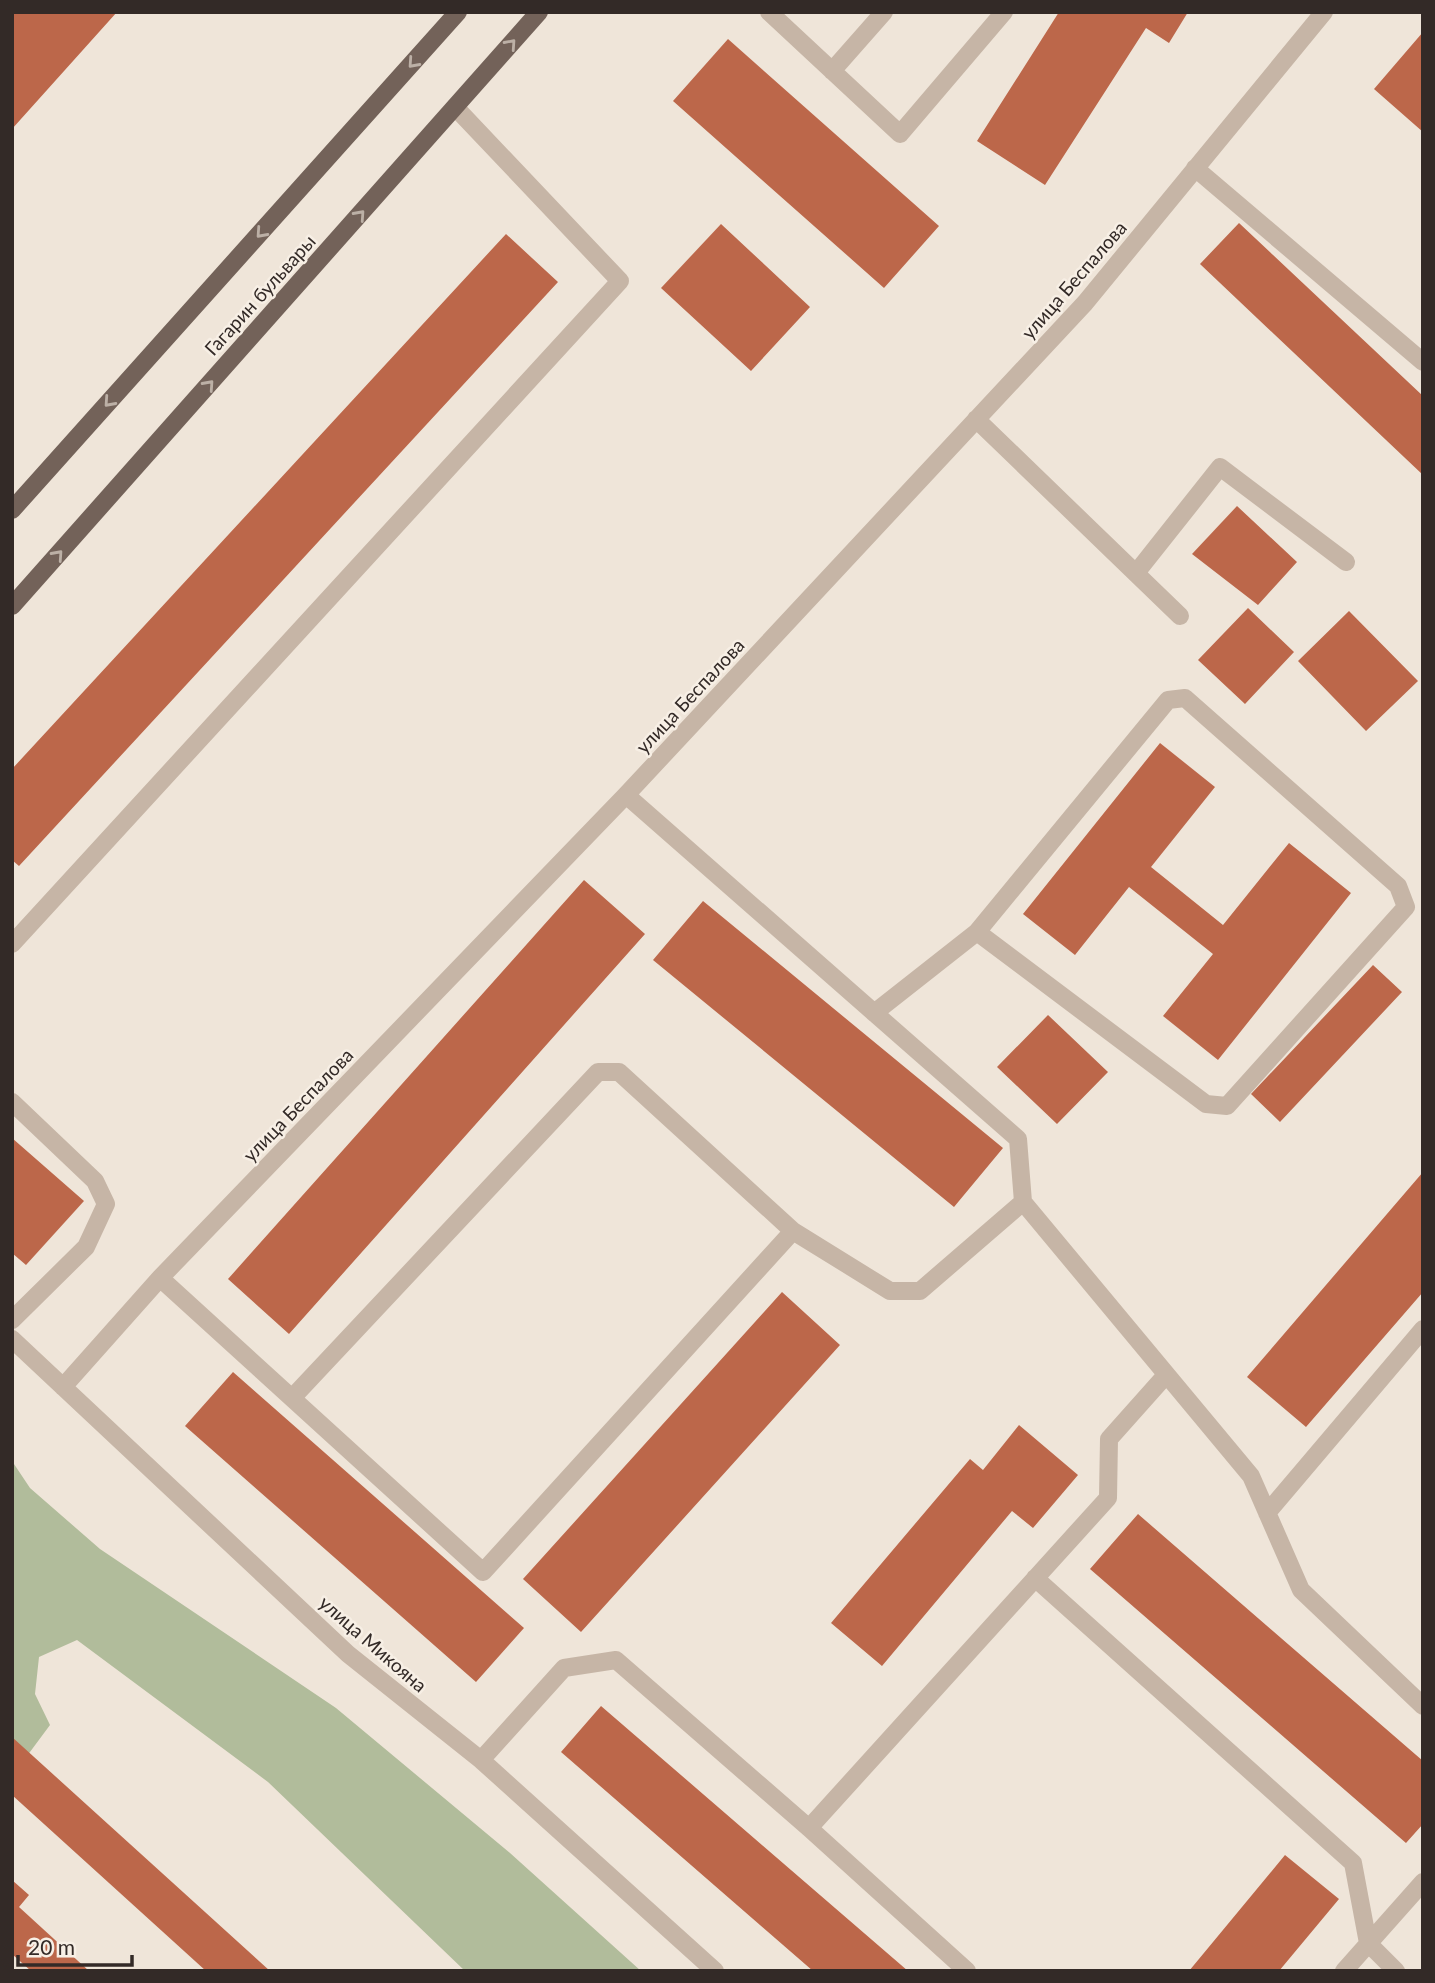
<svg xmlns="http://www.w3.org/2000/svg" width="1435" height="1983" font-family="Lato,sans-serif">
<rect width="100%" height="100%" fill="#efe5d9"/>
<!-- green -->
<path fill="#b1bc9b" d="M12 1461 30 1488 100 1549 336 1708 510 1853 641 1971H465L268 1782 77 1640 39 1657 35 1694 50 1725 27 1756 12 1747Z"/>
<!-- building -->
<path fill="#bc674a" d="M12 12H117L12 129Z
M1059 12H1188L1169 43 1146 28 1045 185 977 141Z
M1423 32V132L1374 89Z
M728 39 939 226 884 288 673 101Z
M1239 223 1423 396V475L1200 264Z
M721 224 810 307 751 371 661 288Z
M506 234 558 282 19 866 12 860V769Z
M1237 506 1297 562 1258 605 1192 554Z
M1248 608 1294 652 1245 704 1198 660Z
M1349 611 1418 681 1366 731 1298 661Z
M1160 743 1215 787 1151 867 1223 925 1289 843 1351 893 1218 1060 1163 1016 1213 954 1129 887 1075 955 1023 914Z
M584 880 645 934 289 1334 228 1279Z
M703 901 1003 1148 954 1207 653 960Z
M1373 965 1402 992 1280 1122 1251 1094Z
M1048 1015 1108 1072 1057 1124 997 1067Z
M12 1138 84 1201 26 1265 12 1253Z
M1423 1172V1292L1306 1427 1247 1377Z
M782 1292 840 1345 581 1632 523 1579Z
M233 1372 524 1628 476 1682 185 1426Z
M1019 1425 1078 1475 1033 1528 1012 1511 882 1666 831 1623 970 1459 983 1470Z
M1138 1514 1423 1761V1824L1406 1843 1090 1569Z
M601 1706 908 1971H813L561 1752Z
M12 1737 270 1971H206L12 1795Z
M1285 1855 1339 1899 1279 1971H1189Z
M12 1880 29 1895 19 1907 89 1971H31L12 1954Z"/>
<g fill="none" stroke-linecap="round" stroke-linejoin="round">
<!-- minor -->
<path stroke="#c6b5a6" stroke-width="18" d="M769 12 900 134 1004 12
M832 71 884 12
M1195 168 1423 362
M976 419 1180 616
M1136 573 1220 467 1346 562
M626 795 1018 1139 1023 1202 1251 1476 1301 1590 1423 1706
M12 944 620 281 455 107
M874 1013 977 932 1206 1104 1227 1106 1406 907 1398 886 1185 698 1168 700 977 932
M12 1102 95 1181 106 1204 86 1247 12 1320
M160 1278 483 1572 793 1231
M12 1339 348 1654 481 1760 715 1971
M63 1387 160 1278 626 795 1085 303 1324 12
M292 1398 598 1072H619L793 1231 890 1291H920L1023 1202
M1267 1513 1423 1329
M1035 1578 1353 1863 1368 1943 1396 1971
M481 1760 564 1668 616 1660 809 1828 967 1971
M809 1828 1108 1498 1109 1439 1166 1375
M1344 1971 1423 1882"/>
<!-- major -->
<path stroke="#736259" stroke-width="18" d="M12 510 458 12
M12 606 539 12"/>
</g>
<!-- one-way arrows -->
<defs><path id="oneway-chevron" d="M-2-3.5L2.5 0L-2 3.5" fill="none" stroke-width="1.6" stroke-linecap="round" stroke-linejoin="round" transform="scale(1.75)"/></defs>
<g stroke="#bcb0a6">
<use href="#oneway-chevron" transform="translate(511 44) rotate(-48)"/>
<use href="#oneway-chevron" transform="translate(413 63) rotate(132)"/>
<use href="#oneway-chevron" transform="translate(360 215) rotate(-48)"/>
<use href="#oneway-chevron" transform="translate(261 233) rotate(132)"/>
<use href="#oneway-chevron" transform="translate(209 385) rotate(-48)"/>
<use href="#oneway-chevron" transform="translate(109 402) rotate(132)"/>
<use href="#oneway-chevron" transform="translate(58 555) rotate(-48)"/>
</g>
<g text-anchor="middle" stroke-width="5" stroke-linejoin="round" paint-order="stroke">
<!-- street labels -->
<g font-size="19" fill="#332a27" stroke="#f7efe5">
<text transform="translate(1074 280) rotate(-49)" y="7">улица Беспалова</text>
<text transform="translate(260 295) rotate(-48)" y="7">Гагарин бульвары</text>
<text transform="translate(690 696) rotate(-47)" y="7">улица Беспалова</text>
<text transform="translate(298 1105) rotate(-46)" y="7">улица Беспалова</text>
<text transform="translate(373 1644) rotate(41)" y="7">улица Микояна</text>
</g>
</g>
<!-- border -->
<rect width="1435" height="1983" fill="none" stroke="#332a27" stroke-width="28"/>
<!-- scale -->
<path d="M18 1955v10h114v-10" fill="none" stroke="#332a27" stroke-width="3.5"/>
<text x="28" y="1955" font-size="21" fill="#332a27" stroke="#f7efe5" stroke-width="5" paint-order="stroke">20 m</text>
</svg>
